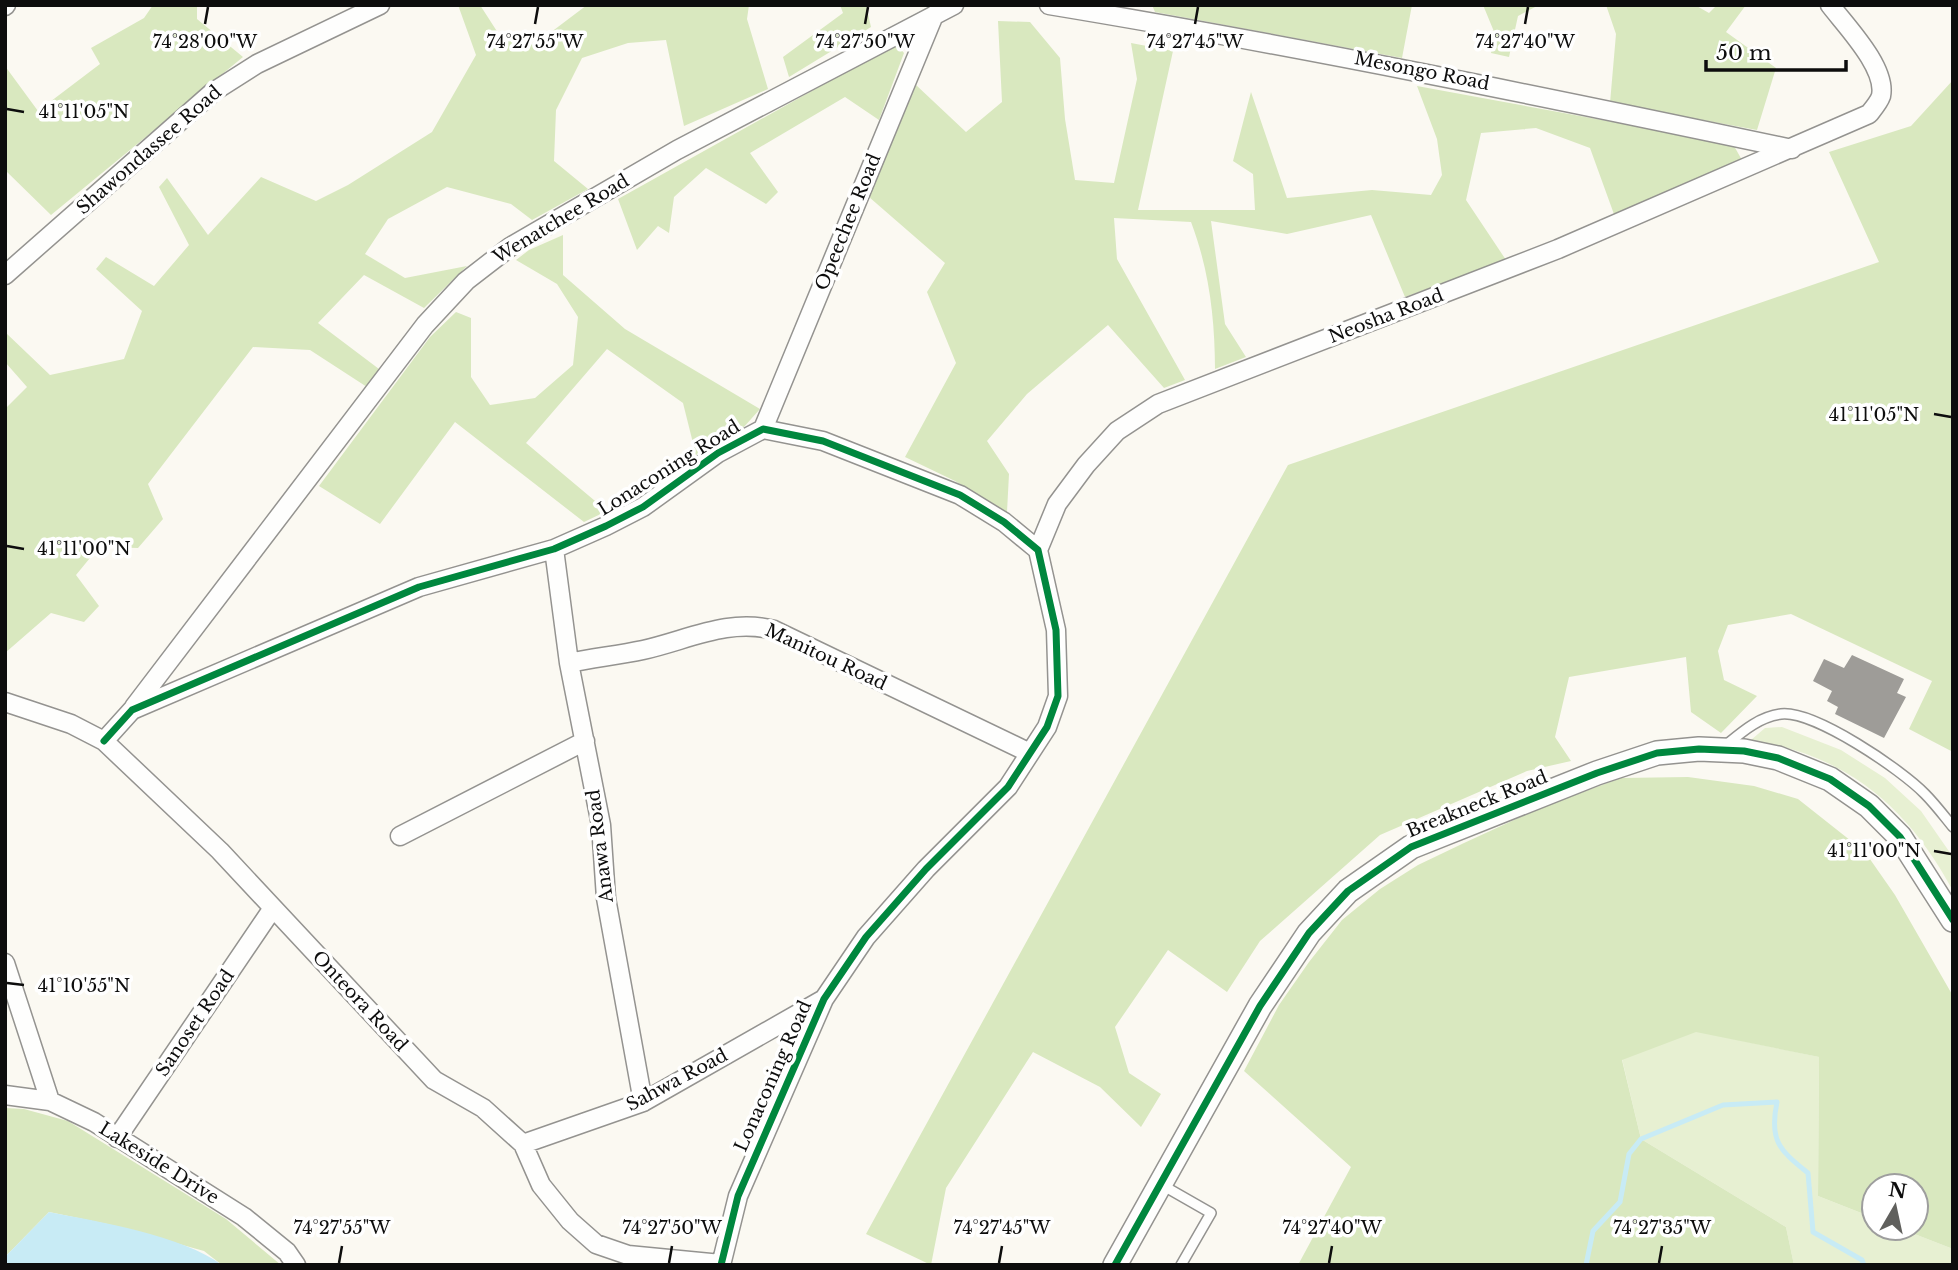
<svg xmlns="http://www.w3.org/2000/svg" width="1958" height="1270" font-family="'Libre Baskerville',serif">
<rect width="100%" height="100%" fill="#fbf9f2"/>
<!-- green -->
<path fill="#e7f0d2" d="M1782 727 1841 750 1885 778 1921 811 1953 857V891C1908 807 1847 755 1751 740L1765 728Z
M1696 1031 1819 1057 1818 1196 1874 1218V1228H1899L1953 1249V1265H1794L1786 1227 1641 1139 1622 1059Z"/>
<!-- forest -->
<path fill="#d9e8bf" d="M153 5H197V19L243 57 51 215 5 170V66L38 111 100 64 91 48 144 18Z
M458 5H480L500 36 534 45 587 5H749L747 19 768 89 684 126 666 40 628 43 582 58 556 110 554 161 588 189 532 220 511 204 447 187 388 219 365 254 405 278 467 266 424 308 364 275 318 323 379 369 367 387 310 350 253 347 148 484 163 519 138 548 99 547 76 575 99 606 84 622 51 613 5 653V409L27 387 5 362V332L50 375 124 359 142 311 96 269 106 257 154 286 189 245 159 187 167 178 208 235 261 177 316 201 348 185 432 132 476 55Z
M840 5H866L871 27 789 77 783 57 843 13Z
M1152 5H1412L1402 58 1155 12Z
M1483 5H1539L1518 16 1509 57 1491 53 1495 34Z
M1606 5H1695L1709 13 1717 5H1746L1726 32 1776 68 1757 130 1610 103 1616 34Z
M998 21 1030 22 1060 58 1065 119 1075 180 1114 183 1137 79 1131 43 1173 51 1138 210H1255L1253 174 1233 161 1251 92 1287 198 1372 190 1431 195 1442 175 1437 139 1417 86 1733 144 1743 162 1615 217 1590 148 1536 128 1481 133 1466 200 1506 260 1405 297 1371 215 1287 234 1211 221 1225 324 1246 357 1215 369C1215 319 1209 269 1191 222L1114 218 1117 259 1185 380 1164 388 1108 325 1027 394 987 441 1009 474 1007 512 955 481 905 457 956 363 927 292 945 263 869 197 916 85 966 132 1002 102Z
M896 44 904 53 879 120 845 97 750 153 778 192 766 204 706 168 674 197 669 233 658 226 637 250 618 199Z
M1953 80V752L1909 729 1932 681 1791 614 1728 625 1718 651 1724 680 1757 696 1721 733 1691 712 1686 657 1569 677 1555 737 1571 761 1527 771 1380 835 1260 941 1227 992 1168 950 1115 1027 1129 1073 1161 1094 1141 1127 1100 1087 1033 1052 946 1188 931 1265 866 1234 1288 465 1879 262 1829 152 1911 126Z
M563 235V275L625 329 760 409 743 428 696 455 683 403 607 349 526 443 607 511 584 522 455 422 380 524 319 486 430 337 456 312 471 318V377L490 405 535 398 573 365 578 317 557 284 516 260 529 250Z
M1688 777 1754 786 1798 799 1865 852 1895 895 1953 996V1249L1899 1228H1916V1186H1874V1218L1818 1196 1819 1057 1696 1032 1622 1060 1641 1139 1786 1227 1794 1265H1298L1351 1167 1244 1071 1279 1005 1309 962 1342 920 1380 889 1418 865 1464 843 1540 808 1621 778Z
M5 1108 24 1109 68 1121 226 1219 281 1265H222L204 1251 107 1224 49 1212 5 1257Z"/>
<!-- water -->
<path fill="#c8ebf5" d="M49 1212C100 1222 181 1235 222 1265H5V1257Z"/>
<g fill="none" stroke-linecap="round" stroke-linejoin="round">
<!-- stream -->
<path stroke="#c8ebf5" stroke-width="5" d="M1586 1265 1593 1231 1620 1202 1629 1154 1641 1139 1723 1105 1777 1102C1769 1140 1779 1150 1808 1173L1813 1232 1862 1260 1864 1265"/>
</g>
<!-- building -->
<path fill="#9e9c98" d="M1852 655 1904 679 1897 693 1906 697 1884 738 1835 714 1838 707 1827 701 1832 691 1813 681 1824 659 1844 668Z"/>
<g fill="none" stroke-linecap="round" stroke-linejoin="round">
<defs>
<path id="service" d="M1726 745C1743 731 1759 717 1781 714 1814 710 1902 770 1925 794 1935 804 1944 816 1953 827
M1162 1185 1211 1213 1181 1265"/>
<path id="minor" d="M1049 5C1298 46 1545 97 1792 149
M5 6 6 5
M5 275 213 92 257 64 380 5
M763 429 934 15
M554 549 569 663 601 825 606 898 643 1102
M1038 550 1057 504 1086 465 1117 431 1158 404 1558 249 1869 114C1873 109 1879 102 1881 96 1887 68 1846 26 1830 5
M569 663C594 658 619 655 643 650 688 640 728 618 774 630L1030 753
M5 702 71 724 104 741 220 851 434 1080 483 1108 523 1144 541 1185 570 1221 596 1244 628 1255 721 1264
M134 707 425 325 466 281 510 247 677 150 954 5
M104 741 132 710 419 587 554 549 606 526 643 507 718 453 763 429 823 441 960 495 1004 522 1038 550 1056 630 1058 696 1047 727 1008 787 926 869 866 937 824 999 738 1196 721 1265
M400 836 585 741
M5 963 50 1101
M5 1095 50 1101 94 1122 244 1217 287 1252 296 1265
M117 1138 273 908
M523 1144 643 1102 824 999"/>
<path id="tertiary" d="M1115 1265 1260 1006 1309 933 1348 891 1411 847 1597 773 1657 753 1699 749 1744 751 1778 758 1830 779 1869 806 1900 837 1953 920"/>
</defs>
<!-- service casing -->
<use href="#service" stroke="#949390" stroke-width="12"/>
<!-- minor casing -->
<use href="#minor" stroke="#949390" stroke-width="21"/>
<!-- tertiary casing -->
<use href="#tertiary" stroke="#949390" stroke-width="26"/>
<!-- service -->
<use href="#service" stroke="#fefefd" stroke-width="9"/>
<!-- minor -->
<use href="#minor" stroke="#fefefd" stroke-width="18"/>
<!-- tertiary -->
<use href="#tertiary" stroke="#fefefd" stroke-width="23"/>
<defs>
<path id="cycleway" d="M104 741 132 710 419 587 554 549 606 526 643 507 718 453 763 429 823 441 960 495 1004 522 1038 550 1056 630 1058 696 1047 727 1008 787 926 869 866 937 824 999 738 1196 721 1265
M1115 1265 1260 1006 1309 933 1348 891 1411 847 1597 773 1657 753 1699 749 1744 751 1778 758 1830 779 1869 806 1900 837 1953 920"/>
</defs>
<!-- cycleway casing -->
<use href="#cycleway" stroke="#fff" stroke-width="11"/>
<!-- cycleway -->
<use href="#cycleway" stroke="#00873e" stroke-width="7"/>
</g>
<!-- ticks -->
<path fill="none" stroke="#0d0d0d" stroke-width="2.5" d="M205 24 208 7M535 24 538 7M865 24 868 7M1195 24 1198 7M1525 24 1528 7M7 109 24 112M1934 414 1951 417M7 546 24 549M1934 851 1951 854M7 983 24 985M339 1263 342 1246M669 1263 672 1246M999 1263 1002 1246M1329 1263 1332 1246M1659 1263 1662 1246"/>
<g text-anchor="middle" stroke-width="7" stroke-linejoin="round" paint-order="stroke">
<!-- street labels -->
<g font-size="18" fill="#0d0d0d" stroke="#fff">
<text transform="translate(1422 71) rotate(11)" y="6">Mesongo Road</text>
<text transform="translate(149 150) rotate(-41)" y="6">Shawondassee Road</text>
<text transform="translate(561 219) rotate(-31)" y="6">Wenatchee Road</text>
<text transform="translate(848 222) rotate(-68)" y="6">Opeechee Road</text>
<text transform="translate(1386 316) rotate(-21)" y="6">Neosha Road</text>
<text transform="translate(669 468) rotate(-32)" y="6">Lonaconing Road</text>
<text transform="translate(826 657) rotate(25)" y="6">Manitou Road</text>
<text transform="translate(1477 804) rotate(-22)" y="6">Breakneck Road</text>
<text transform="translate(600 846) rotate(-97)" y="6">Anawa Road</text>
<text transform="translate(360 1001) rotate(47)" y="6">Onteora Road</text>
<text transform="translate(195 1023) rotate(-56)" y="6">Sanoset Road</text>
<text transform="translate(773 1076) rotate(-66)" y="6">Lonaconing Road</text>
<text transform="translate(677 1080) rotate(-28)" y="6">Sahwa Road</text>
<text transform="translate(159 1163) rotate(32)" y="6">Lakeside Drive</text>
</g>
</g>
<g font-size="18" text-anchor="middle" fill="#0d0d0d" stroke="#fff" stroke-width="7" stroke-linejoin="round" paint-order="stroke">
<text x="205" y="48">74°28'00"W</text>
<text x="535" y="48">74°27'55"W</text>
<text x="865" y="48">74°27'50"W</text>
<text x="1195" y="48">74°27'45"W</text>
<text x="1525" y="48">74°27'40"W</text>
<text x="84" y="118">41°11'05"N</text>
<text x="1874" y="421">41°11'05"N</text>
<text x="84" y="555">41°11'00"N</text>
<text x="1874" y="857">41°11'00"N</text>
<text x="84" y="992">41°10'55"N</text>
<text x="342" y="1234">74°27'55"W</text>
<text x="672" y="1234">74°27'50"W</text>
<text x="1002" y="1234">74°27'45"W</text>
<text x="1332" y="1234">74°27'40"W</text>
<text x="1662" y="1234">74°27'35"W</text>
</g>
<!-- border -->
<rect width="1958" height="1270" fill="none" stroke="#0d0d0d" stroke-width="14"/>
<!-- north arrow -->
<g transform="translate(1895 1207) rotate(9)"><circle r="33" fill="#ffffff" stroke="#9e9e9e" stroke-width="2"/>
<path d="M0-5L12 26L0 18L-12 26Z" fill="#60605d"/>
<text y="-10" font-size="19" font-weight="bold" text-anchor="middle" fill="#0d0d0d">N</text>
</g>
<!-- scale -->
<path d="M1706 60v10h140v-10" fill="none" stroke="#0d0d0d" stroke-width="3.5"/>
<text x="1716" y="60" font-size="21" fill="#0d0d0d" stroke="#ffffff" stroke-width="5" paint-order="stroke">50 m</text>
</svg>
